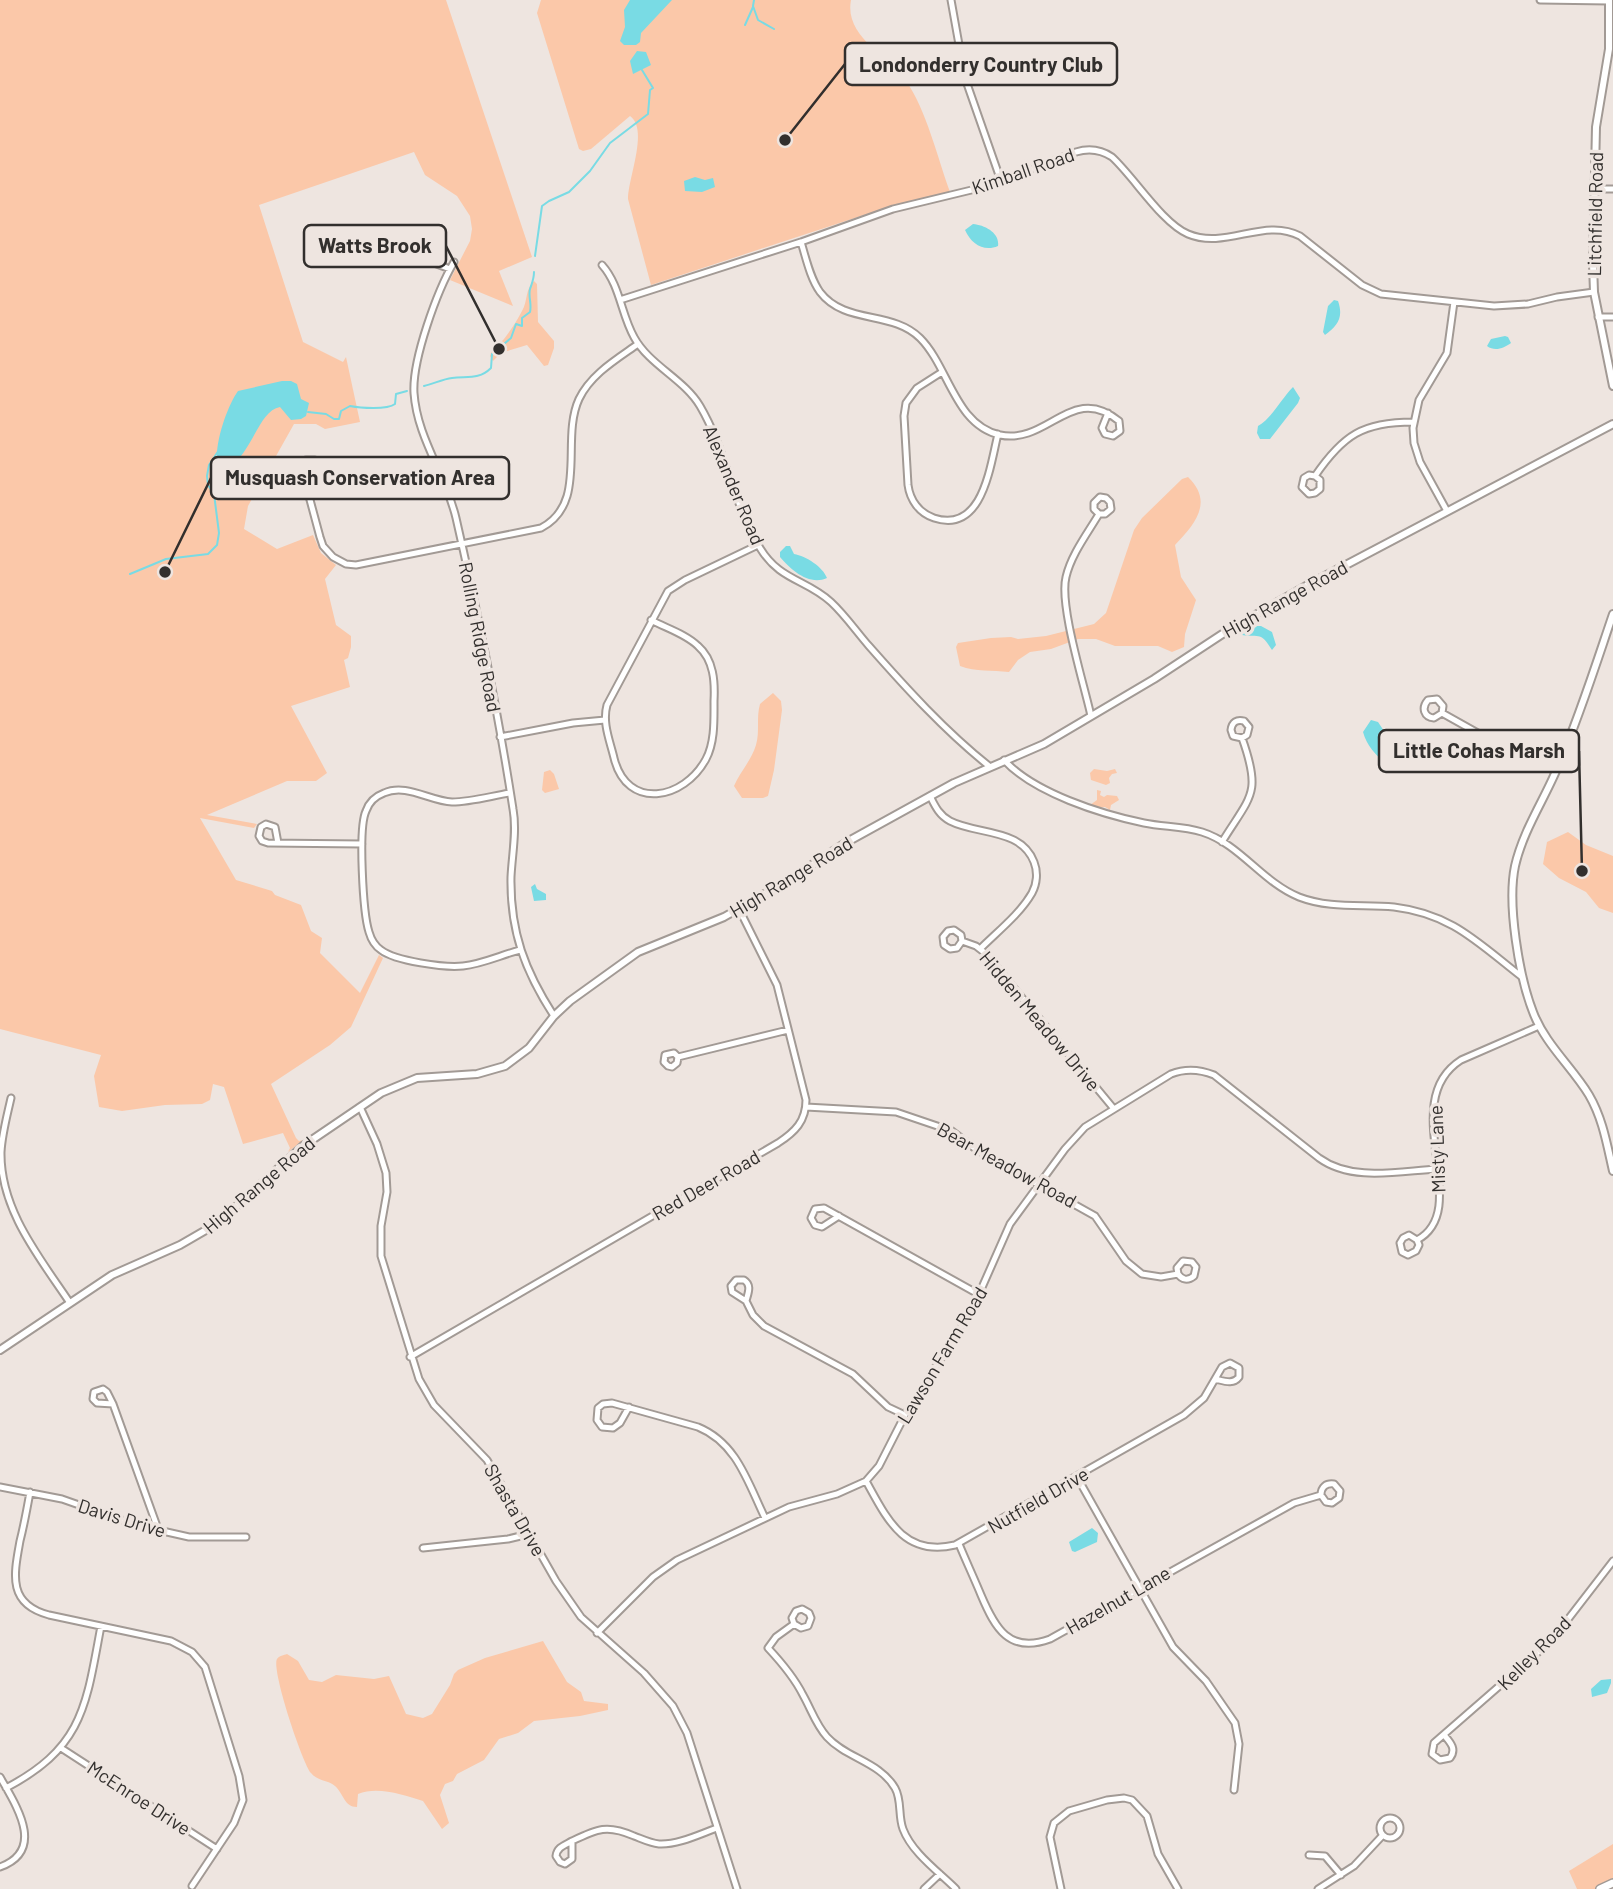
<svg xmlns="http://www.w3.org/2000/svg" width="1613" height="1889" font-family="Barlow,sans-serif">
<rect width="100%" height="100%" fill="#eee5e0"/>
<!-- green -->
<path fill="#fbc8a9" d="M0 0H446L532 257 499 271 513 306 450 280 470 241 472 229 470 216 457 196 425 175 414 152 259 205 303 342 343 362 346 357 360 422 325 429 316 424H294L248 506 244 529 277 549 313 535 321 553 336 565 325 579 336 625 351 636V647L348 658 344 660 350 687 291 706 327 773 316 781H287L207 815 257 824 254 828 200 818 236 880 272 891 275 895 301 905 311 931 322 938 320 953 360 993 379 955 383 958 351 1027 330 1045 271 1084 296 1138 299 1141 303 1140 288 1152 290 1148 283 1133 243 1144 224 1087 213 1084 210 1100 202 1104 165 1105 122 1111 99 1107 94 1076 101 1055 0 1029Z
M541 0H851C844 36 887 55 906 81 926 109 938 159 950 192L864 215 651 285 628 199C628 178 649 129 630 116L591 149 583 151 579 149 537 13Z
M534 281 537 284 538 322 554 341V348L548 365 544 366 527 345 501 353 493 361 490 356C492 347 498 346 504 339 510 331 517 321 522 311 528 301 525 289 534 281Z
M1188 477C1214 502 1195 524 1175 545L1181 577 1196 600 1185 634 1184 647 1172 652 1158 646H1115L1096 639H1078L1051 649 1030 652 1018 660 1009 672C992 670 976 672 960 666L956 647 958 643 991 638 1011 637 1018 639 1046 636 1094 624 1106 613 1134 530 1142 518 1182 479Z
M773 693 781 701 782 710 774 770 768 796 763 798H742L734 786C740 772 751 761 756 745 760 731 756 718 760 704Z
M1094 769 1107 771 1115 769 1117 773 1112 774 1109 778 1110 783 1106 785 1091 780 1090 773Z
M550 770 554 774 559 789 545 793 542 790 544 772Z
M1097 790 1101 791 1100 795 1104 797 1107 795 1117 796 1119 800 1111 805 1110 810 1105 807 1098 808 1090 805 1097 800Z
M1568 832 1586 845 1613 856V913L1599 908 1586 892 1559 878 1543 864 1547 842Z
M543 1641 567 1682 581 1692 584 1701 608 1704V1710L580 1716 534 1721 518 1733 499 1739 484 1760 457 1774 453 1781 445 1784 440 1795 449 1823 442 1829 423 1801C403 1795 378 1786 358 1794L357 1807C344 1807 344 1794 335 1786 328 1780 317 1781 311 1773 302 1762 271 1669 277 1659 279 1656 284 1655 287 1654L298 1661 309 1680 322 1682 336 1675 374 1679 389 1676 406 1714 423 1718 432 1714 450 1685 454 1674 458 1670 485 1658Z
M1613 1844V1880L1595 1889H1577L1569 1871Z"/>
<!-- water -->
<path fill="#79dbe4" d="M630 0H672L641 33 640 42 636 45H624L620 41 625 27 624 10Z
M637 51 646 52 651 65 633 74 630 61Z
M695 177 705 180 713 178 715 187 702 192 685 191 684 181Z
M973 224C985 225 1000 233 998 246 984 252 971 244 965 230Z
M1334 300 1338 301C1344 318 1337 326 1325 335L1323 332 1328 306Z
M1505 336 1508 337 1511 343C1504 348 1495 352 1487 346L1491 339Z
M282 381H291L297 384 301 399 309 403 306 416 301 419 291 420 280 407C256 411 251 464 220 470 210 454 227 406 238 391Z
M1293 387 1300 398 1298 403 1270 439H1260L1257 433 1258 426C1273 417 1281 399 1293 387Z
M786 546H790L794 554C806 556 823 567 827 578 809 586 791 570 780 557V552Z
M1246 626H1261L1272 632 1276 645 1272 650C1260 631 1261 638 1242 635L1243 629Z
M1371 720 1378 722 1396 749 1394 762 1388 765C1376 756 1367 746 1363 732Z
M535 884 537 889 546 894V900L534 901 531 887Z
M1092 1528 1098 1533 1097 1542 1075 1552 1072 1551 1069 1542Z
M1611 1679V1683L1607 1693 1592 1697 1591 1689 1601 1680Z"/>
<g fill="none" stroke-linecap="round" stroke-linejoin="round">
<!-- stream -->
<path stroke="#79dbe4" stroke-width="2" d="M754 0 753 6 758 20 774 29
M745 25 753 7
M535 256 542 206 549 201 569 192 590 171 610 143 648 114 650 90 653 88 642 70
M424 386C433 384 443 379 452 378 467 376 479 380 491 368L492 354 511 338 516 324 522 326V318L530 312C532 303 528 297 530 289 532 283 534 279 534 272
M308 412 326 414 334 419H339L341 411 350 406C360 408 387 410 395 404L396 394 407 391
M130 574 166 559 208 554 217 545 219 533 214 494 208 485 207 476 209 465 219 450"/>
<defs>
<path id="minor" d="M951 0 965 78 1001 181
M1540 0 1609 1
M1595 189H1613
M363 236 353 250H347L341 243 343 235 348 232 354 233 450 269
M801 242C806 258 810 278 820 292 845 325 892 310 920 338 949 367 955 425 1000 435 1048 445 1072 382 1119 421L1120 431 1113 436 1105 434 1102 428 1108 413
M454 262C437 291 412 360 414 393 417 438 446 475 456 518 478 614 498 711 513 809 517 831 512 855 511 877 510 932 525 971 554 1016
M602 265C620 285 621 314 634 337 649 365 684 379 700 406 726 450 733 504 760 548 780 581 806 579 831 602 845 615 856 631 869 646 906 688 945 731 989 766
M620 300 801 242 893 209 988 186 1076 152C1089 148 1100 149 1112 157 1134 177 1162 223 1188 234 1226 250 1264 217 1300 236L1362 285 1381 294 1494 306 1528 304 1557 297 1594 292
M1598 317H1613
M942 372 917 388 906 403 904 416 908 485C910 500 919 513 934 518 983 534 990 466 998 434
M1315 476 1320 480V489L1315 493 1309 494 1302 487 1304 478 1309 475 1315 476C1343 435 1363 422 1413 422
M304 479 318 473 319 465 315 460H306L302 464V470L320 537 323 546 333 557 346 564 356 565 541 528C589 503 560 440 579 399 591 374 617 359 638 344
M1447 511 1420 462 1414 443 1413 428 1419 400 1447 353 1454 302
M651 620C666 628 686 634 698 646 714 660 715 682 714 701 714 720 715 742 706 759 684 800 627 811 614 758 610 741 602 723 607 705L668 591 685 580 758 545
M1442 713 1443 706 1437 699 1428 700C1421 708 1424 717 1434 718L1442 713 1517 755 1556 771
M1091 716C1084 684 1059 605 1066 577 1071 555 1087 534 1099 514L1094 509V503L1100 497 1106 498 1110 502 1111 509 1105 514H1099
M500 737 573 723 605 720
M1004 760C1034 793 1101 814 1144 823 1163 827 1183 826 1202 832 1240 844 1262 882 1299 897 1330 909 1362 904 1394 907 1452 914 1478 943 1522 977
M510 793C491 796 471 802 452 802 430 801 406 783 384 793 376 796 369 802 366 811 358 828 363 913 369 932 371 939 375 946 381 950 395 961 445 968 463 966 482 964 501 955 520 950
M930 796C935 806 939 815 950 821 977 835 1021 828 1034 862 1038 872 1037 884 1032 893 1020 914 997 932 980 949
M1222 842C1251 795 1262 794 1242 738L1247 735 1249 727 1244 721C1237 719 1232 722 1231 730L1233 736 1242 738
M278 843 275 827 266 824 261 827 259 836 262 841 268 843 362 844
M962 941 961 935 954 930 948 931 943 937 944 945 950 949 957 948 962 941 976 946 985 953 1114 1109
M678 1057 677 1063 672 1067 668 1066 664 1062 665 1055 674 1053 678 1057 788 1030
M11 1098C7 1116 2 1134 1 1152 0 1210 40 1258 70 1303
M360 1107 377 1144 386 1173 387 1192 381 1226V1256L419 1379 434 1405 487 1460 556 1581 581 1617 644 1673 673 1706 687 1733 737 1889
M806 1107 896 1112 952 1131 977 1150 1095 1216 1126 1261 1142 1274 1161 1277 1178 1274C1182 1280 1188 1281 1194 1276L1196 1267 1192 1262 1183 1261 1177 1268 1178 1274
M839 1216 822 1227 815 1225 811 1218 815 1209 824 1208 980 1295
M1417 1240 1419 1245 1416 1251 1408 1255 1402 1252 1400 1243 1403 1238 1409 1235 1417 1240C1475 1209 1395 1102 1461 1060L1539 1026
M746 1301C748 1293 752 1285 744 1280H736L731 1286 732 1292 746 1301 753 1315 764 1326 853 1374 888 1407 905 1415
M410 1357 778 1143C795 1132 806 1121 806 1100L777 985 739 909
M113 1404 97 1403 93 1399 94 1392 103 1389 107 1392 113 1404 158 1529
M629 1407 620 1423 613 1428 602 1427 597 1420 598 1408 603 1404 612 1403 698 1427C737 1443 748 1483 765 1518
M1077 1477 1173 1647 1206 1681 1235 1723 1239 1744 1234 1790
M866 1481C887 1519 904 1557 955 1545L1184 1415 1204 1398 1222 1367 1230 1363 1239 1368V1377C1233 1385 1224 1381 1215 1379
M0 1487 62 1499 136 1525 189 1537H246
M30 1492C27 1509 24 1525 20 1541 14 1574 7 1604 49 1615L171 1641 192 1652 205 1667 239 1776 243 1800 234 1823 192 1886
M959 1544C966 1561 974 1578 981 1595 995 1628 1009 1654 1050 1639L1294 1503 1321 1495 1326 1502 1332 1503 1339 1498 1340 1491 1334 1484C1326 1483 1321 1487 1321 1495
M423 1548 508 1539 529 1534
M794 1624 801 1628 808 1626 811 1618 809 1613 802 1609 796 1611 792 1618 794 1624 776 1637 768 1648C782 1663 794 1677 803 1695 811 1709 816 1725 827 1737 846 1758 880 1762 895 1788 902 1800 898 1816 903 1829 912 1853 939 1872 956 1889
M597 1633 653 1577 677 1560 789 1507 837 1494 866 1481 879 1466 905 1415 972 1310 1010 1224 1065 1149 1085 1127 1171 1074C1186 1068 1199 1069 1214 1075L1319 1158C1352 1182 1399 1171 1437 1169
M1444 1735C1450 1742 1457 1749 1450 1758L1440 1760 1432 1754 1434 1743 1552 1640 1613 1561
M61 1748 217 1849
M0 1777C15 1804 47 1850 0 1867
M6 1788C84 1747 86 1705 101 1626
M1380 1828a10 10 0 1 1 20 0a10 10 0 1 1-20 0Z
M572 1841V1859L565 1864 560 1862 556 1856C557 1847 565 1845 572 1841 597 1829 607 1824 634 1836 642 1839 650 1843 659 1844 678 1845 700 1834 717 1828
M1309 1855 1325 1856 1341 1875
M924 1889 940 1874
M1061 1889 1050 1837 1054 1823 1069 1811 1107 1800 1124 1798 1132 1800 1147 1816 1158 1854 1178 1889
M1318 1889 1354 1866 1383 1835"/>
<path id="tertiary" d="M1609 0V49L1596 127 1593 264 1594 292 1613 386
M1613 614C1596 664 1580 715 1559 764 1546 797 1523 830 1515 866 1507 904 1519 976 1533 1012 1545 1044 1572 1067 1589 1095 1603 1119 1607 1145 1613 1171
M0 1350 112 1275 180 1245 218 1223 303 1146 381 1093 417 1078 477 1074 505 1066 529 1048 554 1016 570 1001 638 952 724 917 789 880 847 842 954 783 1044 744 1154 679 1224 633 1306 586 1613 424"/>
<path id="secondary" d="M1600 1889 1613 1883"/>
</defs>
<!-- minor casing -->
<use href="#minor" stroke="#a29a95" stroke-width="9"/>
<!-- tertiary casing -->
<use href="#tertiary" stroke="#a29a95" stroke-width="10"/>
<!-- secondary casing -->
<use href="#secondary" stroke="#a29a95" stroke-width="10"/>
<!-- minor -->
<use href="#minor" stroke="#fff" stroke-width="5"/>
<!-- tertiary -->
<use href="#tertiary" stroke="#fff" stroke-width="6"/>
<!-- secondary -->
<use href="#secondary" stroke="#fff" stroke-width="7"/>
</g>
<g text-anchor="middle" stroke-width="7" stroke-linejoin="round" paint-order="stroke">
<!-- street labels -->
<g font-size="19" fill="#322f2d" stroke="#eee5e0">
<text transform="translate(1023 171) rotate(-19)" y="7">Kimball Road</text>
<text transform="translate(1595 214) rotate(-89)" y="7">Litchfield Road</text>
<text transform="translate(734 485) rotate(67)" y="7">Alexander Road</text>
<text transform="translate(1285 599) rotate(-29)" y="7">High Range Road</text>
<text transform="translate(480 637) rotate(79)" y="7">Rolling Ridge Road</text>
<text transform="translate(791 877) rotate(-31)" y="7">High Range Road</text>
<text transform="translate(1040 1021) rotate(50)" y="7">Hidden Meadow Drive</text>
<text transform="translate(1437 1149) rotate(-92)" y="7">Misty Lane</text>
<text transform="translate(1007 1165) rotate(29)" y="7">Bear Meadow Road</text>
<text transform="translate(259 1185) rotate(-40)" y="7">High Range Road</text>
<text transform="translate(706 1185) rotate(-30)" y="7">Red Deer Road</text>
<text transform="translate(942 1355) rotate(-59)" y="7">Lawson Farm Road</text>
<text transform="translate(1038 1500) rotate(-30)" y="7">Nutfield Drive</text>
<text transform="translate(515 1510) rotate(60)" y="7">Shasta Drive</text>
<text transform="translate(122 1518) rotate(17)" y="7">Davis Drive</text>
<text transform="translate(1118 1600) rotate(-30)" y="7">Hazelnut Lane</text>
<text transform="translate(1534 1653) rotate(-45)" y="7">Kelley Road</text>
<text transform="translate(139 1798) rotate(33)" y="7">McEnroe Drive</text>
</g>
</g>
<!-- callouts -->
<path fill="none" stroke="#322f2d" stroke-width="2.5" d="M785 140L845 64M499 349L446 246M165 572L211 478M1582 871L1579 751"/>
<g fill="#322f2d" stroke="#eee5e0" stroke-width="2.5">
<circle cx="785" cy="140" r="7"/>
<circle cx="499" cy="349" r="7"/>
<circle cx="165" cy="572" r="7"/>
<circle cx="1582" cy="871" r="7"/>
</g>
<g fill="#eee5e0" stroke="#322f2d" stroke-width="2.5">
<rect x="845" y="43" width="272" height="42" rx="7"/>
<rect x="304" y="225" width="142" height="42" rx="7"/>
<rect x="211" y="457" width="298" height="42" rx="7"/>
<rect x="1379" y="730" width="200" height="42" rx="7"/>
</g>
<g font-size="21" text-anchor="middle" font-weight="bold" fill="#322f2d">
<text x="981" y="72">Londonderry Country Club</text>
<text x="375" y="253">Watts Brook</text>
<text x="360" y="485">Musquash Conservation Area</text>
<text x="1479" y="758">Little Cohas Marsh</text>
</g>
</svg>
